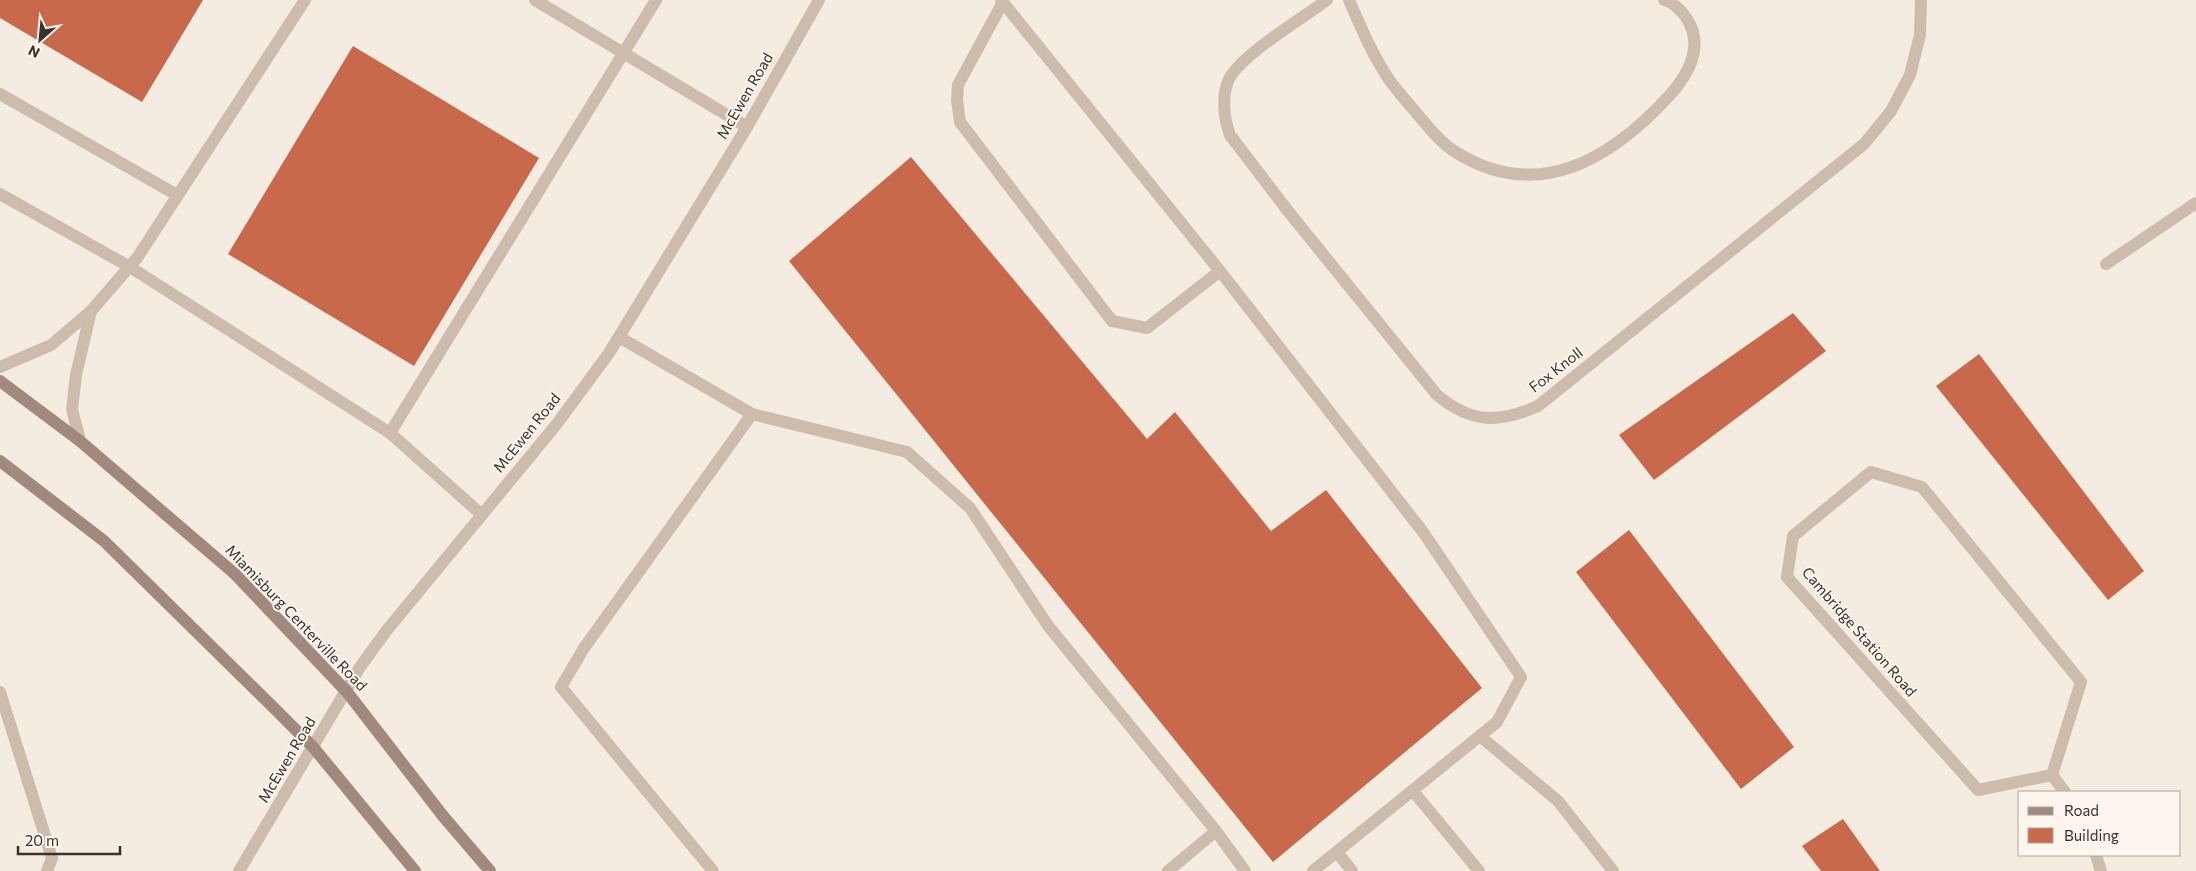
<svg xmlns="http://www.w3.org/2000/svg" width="2196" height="871" font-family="Commissioner,sans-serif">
<rect width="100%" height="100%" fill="#f4ebe1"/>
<!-- building -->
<path fill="#c8694b" d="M0 0H203L142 102 0 18Z
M353 46 539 158 414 366 228 254Z
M911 157 1147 439 1175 412 1271 531 1326 490 1482 688 1273 862 789 261Z
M1793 313 1826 351 1654 480 1619 435Z
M1979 354 2144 571 2108 600 1936 386Z
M1629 530 1794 747 1741 789 1576 572Z
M1843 819 1880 871H1821L1802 846Z"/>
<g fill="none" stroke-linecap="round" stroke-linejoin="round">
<!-- service -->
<path stroke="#cdbbac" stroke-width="12" d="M535 0 747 127
M1001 0 1220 271 1423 532 1521 677 1497 722 1313 871
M1003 2 958 85 957 100 960 122 1112 321 1147 328 1220 271
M0 94 177 195
M0 194 130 267 390 433
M2106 264 2196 203
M91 311 137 258 305 0
M619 337 752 414 907 452 970 508 1049 627 1216 831 1245 871
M0 367 51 345 91 311 76 375 72 409 80 441
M482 515 390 433 656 0
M0 692 52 858 47 871
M1481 737 1558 801 1613 871
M1413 791 1479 871
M1337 852 1352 871
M713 871 561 687 584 648 752 414
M1168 871 1216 831"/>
<!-- minor -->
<path stroke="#cdbbac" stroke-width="12" d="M1327 0C1303 18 1242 54 1229 79 1221 96 1224 119 1230 135L1288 211 1437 395C1472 424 1499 423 1538 406L1864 144 1891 111 1910 75 1920 35 1921 0
M1349 0C1361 28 1373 56 1390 81 1399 93 1409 104 1419 116 1430 129 1442 144 1457 153 1539 203 1611 159 1669 96 1689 74 1704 46 1687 19 1682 11 1673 2 1664 0
M1871 472 1922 487 2081 682 2052 775 1978 790 1787 577 1793 536Z
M2052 775 2065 792
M2096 855 2101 871"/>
<!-- tertiary -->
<path stroke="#cdbbac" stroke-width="12" d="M239 871 360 667 387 630 556 425 609 353 747 127 819 0"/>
<!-- secondary -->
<path stroke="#a18a7d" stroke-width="12" d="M0 381 80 441 235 574 347 692 443 816 490 871
M0 461 104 541 274 708 313 747 415 871"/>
</g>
<g text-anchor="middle" stroke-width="4" stroke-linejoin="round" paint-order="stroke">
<!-- street labels -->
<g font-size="15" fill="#3b302b" stroke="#fbf5ee">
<text transform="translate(745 96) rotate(-60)" y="5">McEwen Road</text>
<text transform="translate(1556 370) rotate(-38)" y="5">Fox Knoll</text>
<text transform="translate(527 433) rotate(-51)" y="5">McEwen Road</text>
<text transform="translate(296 618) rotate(46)" y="5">Miamisburg Centerville Road</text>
<text transform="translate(1859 632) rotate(49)" y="5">Cambridge Station Road</text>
<text transform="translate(287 760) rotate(-59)" y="5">McEwen Road</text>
</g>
</g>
<!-- legend -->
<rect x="2018" y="791" width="162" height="65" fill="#fbf5ee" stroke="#aea6a0"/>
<rect x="2028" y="807" width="25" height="8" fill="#a18a7d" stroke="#aea6a0"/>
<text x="2064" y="816" font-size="15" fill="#3b302b">Road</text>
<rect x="2028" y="828" width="25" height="15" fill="#c8694b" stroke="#aea6a0"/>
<text x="2064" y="841" font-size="15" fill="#3b302b">Building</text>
<!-- north arrow -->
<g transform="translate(40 40) rotate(207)" stroke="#fbf5ee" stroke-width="4" paint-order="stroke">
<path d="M0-4L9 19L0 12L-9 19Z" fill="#3b302b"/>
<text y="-8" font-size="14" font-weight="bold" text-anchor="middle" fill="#3b302b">N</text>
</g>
<!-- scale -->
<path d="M18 846v8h102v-8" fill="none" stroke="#3b302b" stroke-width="2.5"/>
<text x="25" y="846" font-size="15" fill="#3b302b" stroke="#fbf5ee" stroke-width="4" paint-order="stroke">20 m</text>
</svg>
